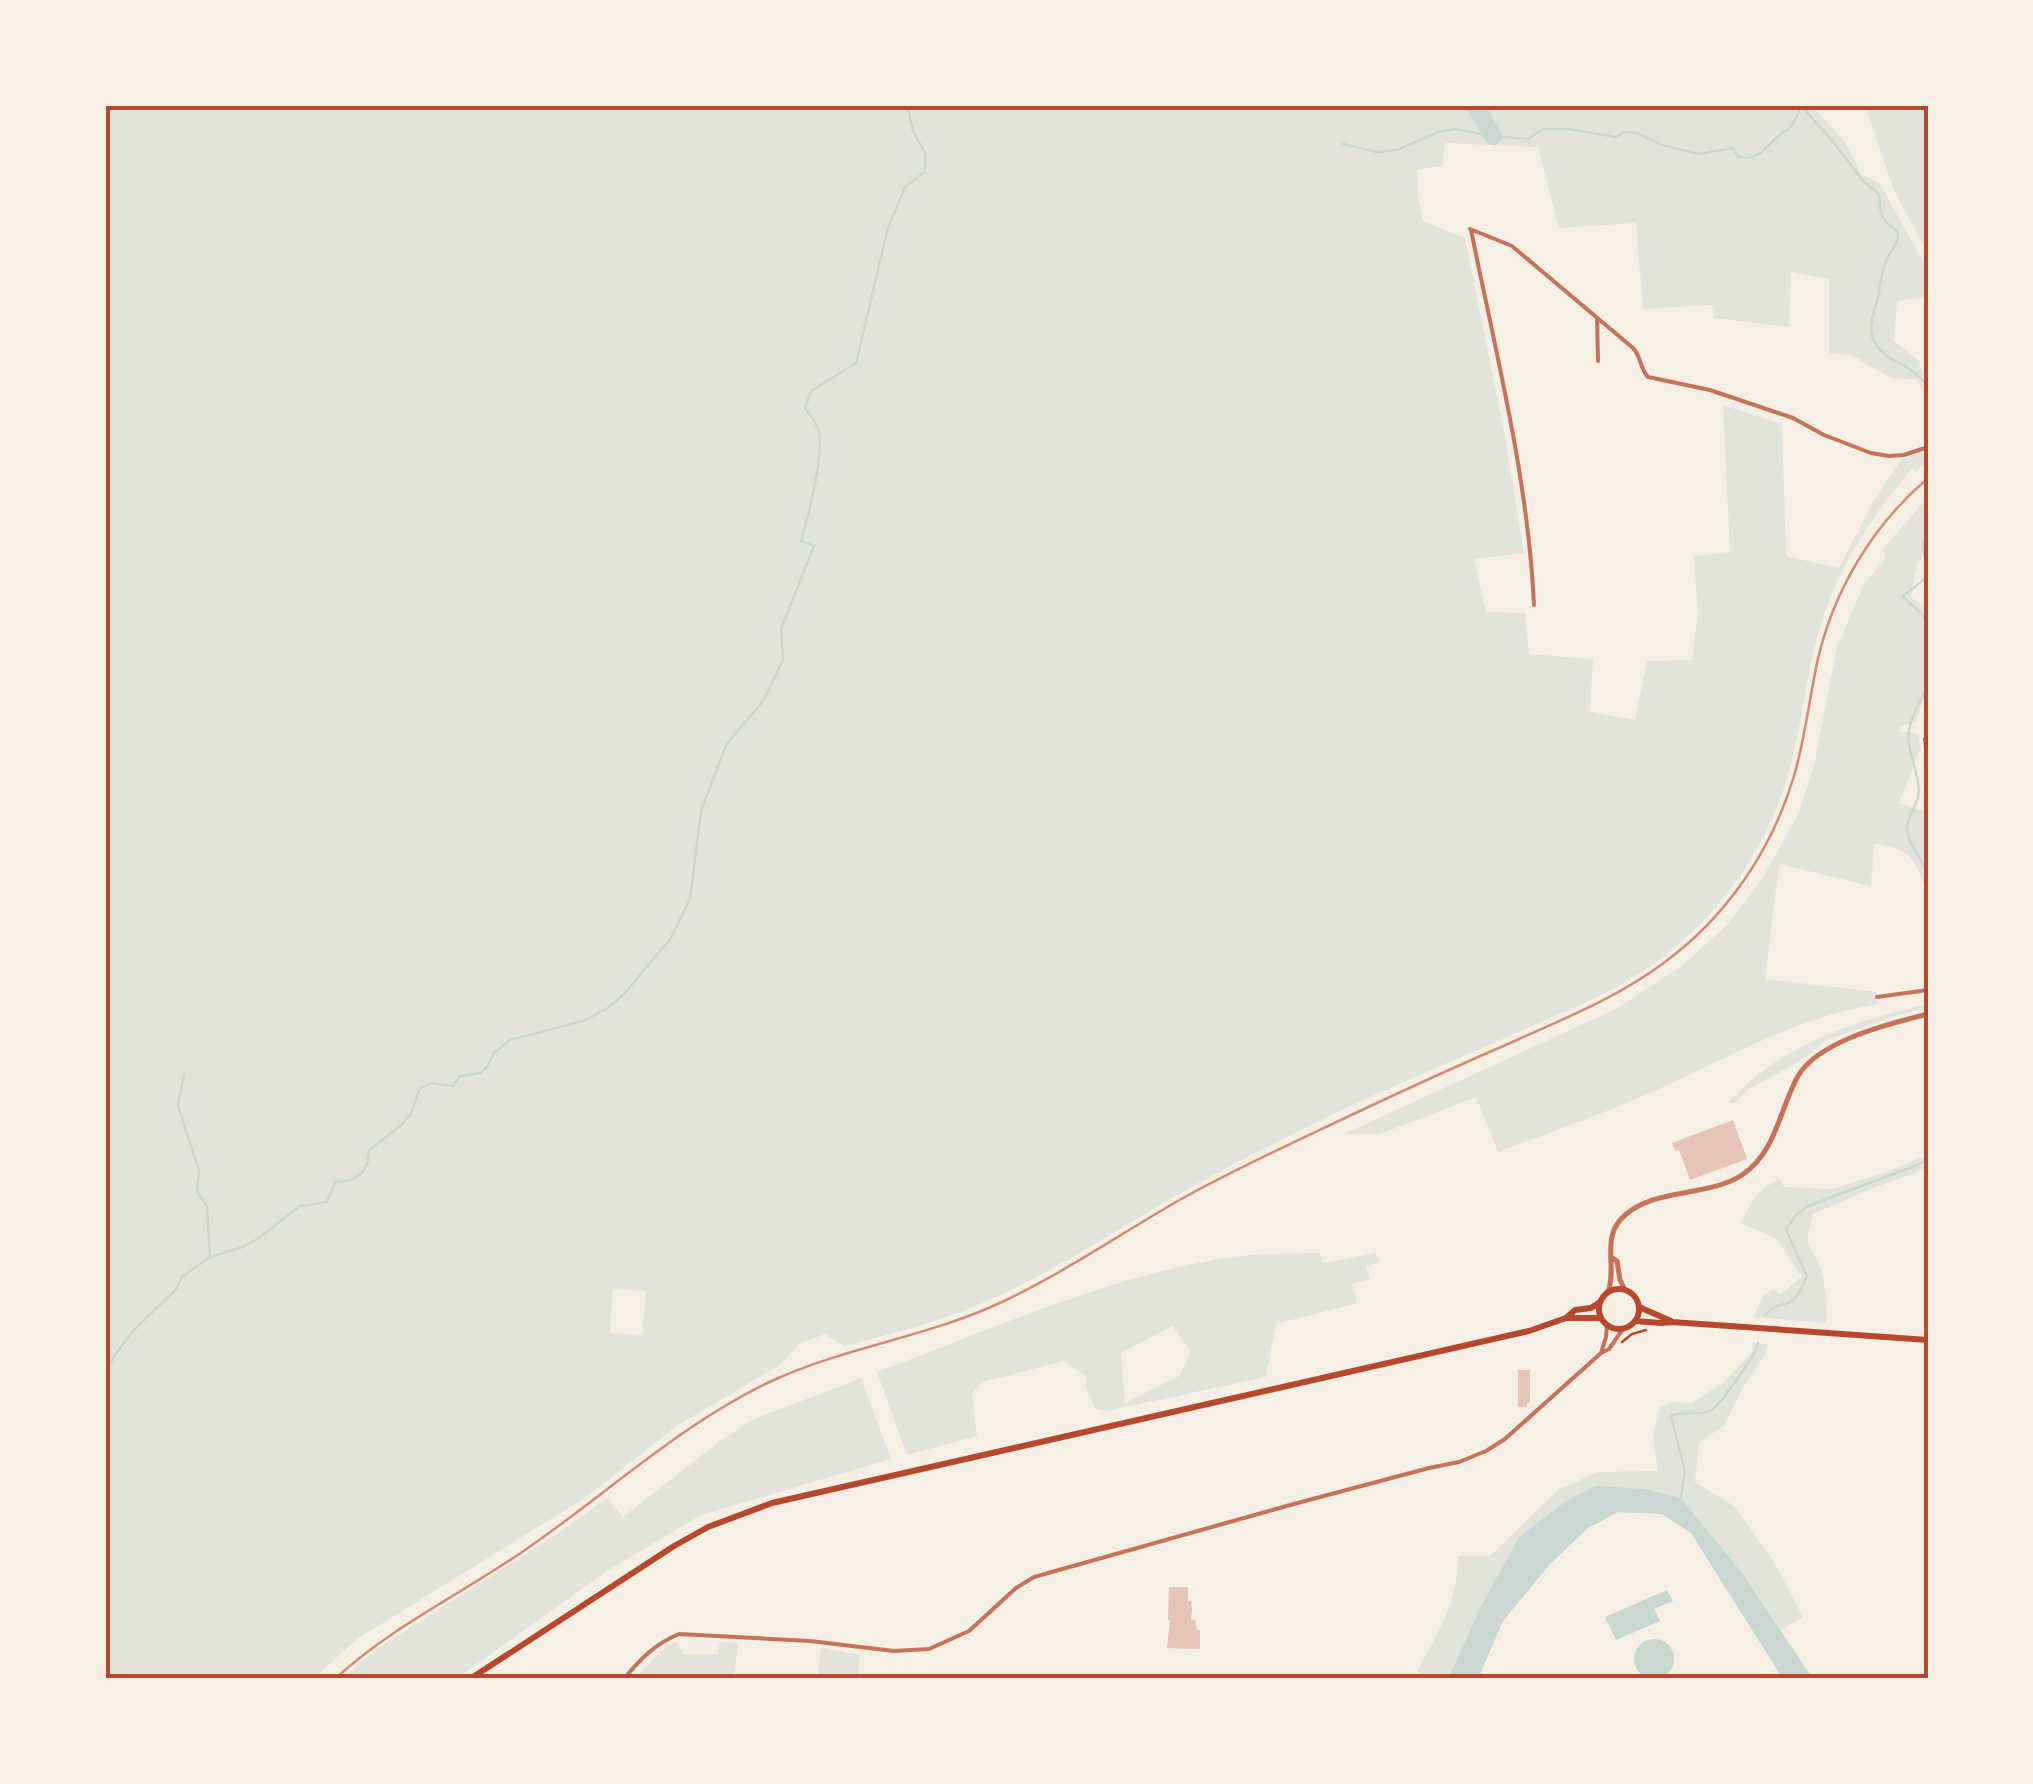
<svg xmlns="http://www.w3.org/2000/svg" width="2033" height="1784" font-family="'Space Grotesk',sans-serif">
<rect width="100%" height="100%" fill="#f6efe4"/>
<!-- green -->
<path fill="#e2e4dc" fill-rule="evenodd" d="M105 105H1811L1846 143 1861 174 1879 183 1928 269V297L1897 301 1894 341 1922 363 1919 366 1928 377V402L1917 380 1891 378 1851 355 1829 353V279L1791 272 1789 327 1714 318 1712 305 1643 309 1636 223 1559 228 1538 147 1445 143 1442 166 1418 169V196L1423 221 1465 238 1504 431 1524 553 1474 559 1486 612 1525 613 1529 654 1593 659 1590 712 1635 720 1647 661 1692 660 1698 612 1694 556 1730 552 1723 405 1782 424 1786 556 1839 568 1873 502 1900 461 1918 453 1924 455 1928 461 1916 471 1912 469C1871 516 1836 570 1819 631 1807 672 1803 715 1793 756 1784 795 1768 834 1746 867 1719 908 1682 947 1640 973 1606 995 1569 1010 1532 1026 1461 1058 1388 1087 1319 1121 1267 1147 1215 1173 1165 1202 1107 1236 1049 1274 987 1301 941 1322 892 1334 844 1346L825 1334 799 1344 780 1365 678 1425 588 1496 357 1639 313 1679H105ZM613 1289 646 1291 642 1335 610 1333Z
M1865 105H1928V255L1893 188Z
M1928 497V543L1915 571 1911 598 1928 607V695H1925L1916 722 1901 726 1899 731 1919 734 1920 750 1899 803 1923 811 1928 868V899C1917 862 1915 849 1874 844L1871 886 1779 864 1765 979 1876 992 1878 1004C1798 1017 1736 1054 1663 1087 1609 1112 1554 1131 1498 1152L1476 1097 1380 1134H1344L1616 1009 1683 965 1727 925 1764 876 1799 812 1814 766 1837 647 1864 584 1883 562 1885 554 1882 550Z
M1928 1004V1007L1896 1016 1827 1040 1800 1061 1749 1089 1734 1103H1728C1778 1046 1856 1020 1928 1004Z
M1928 1155V1165L1915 1173 1873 1188 1813 1214 1807 1241 1821 1268 1826 1294 1827 1323 1754 1317 1763 1296 1773 1289 1781 1294 1802 1277 1777 1239 1741 1223C1753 1200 1755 1191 1780 1179L1784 1187 1833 1189 1886 1172Z
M1320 1253 1323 1263 1376 1253 1379 1262 1366 1266 1370 1279 1352 1284 1357 1303 1276 1324 1266 1377 1106 1411 1095 1409 1086 1388V1376L1064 1361 983 1382 972 1393 977 1436 907 1455 877 1372C989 1330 1102 1279 1220 1259 1253 1253 1287 1254 1320 1253ZM1172 1326 1191 1351 1179 1376 1125 1403 1121 1353Z
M1753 1343 1768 1344 1765 1355 1744 1386 1724 1426 1699 1442 1695 1482 1734 1506 1774 1562 1803 1617 1781 1630 1743 1574 1681 1498 1596 1486 1479 1610 1448 1679H1435L1417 1671C1439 1631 1457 1603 1458 1556H1490L1558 1490 1598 1472 1658 1471 1653 1437 1659 1408 1673 1402 1692 1403 1724 1382 1751 1354Z
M861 1378 891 1459 701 1515 607 1571 456 1679H342L378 1648 557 1534 607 1498 623 1517 715 1445 750 1421Z
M677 1642 683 1654H718L720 1642 738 1643 734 1679H634L666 1646Z
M821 1648 860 1655 858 1679H817Z"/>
<!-- water -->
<path fill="#c9d6d2" d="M1596 1486 1644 1489 1681 1498 1743 1574 1813 1679H1783L1691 1533 1662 1514 1618 1512 1588 1528 1550 1564 1503 1621 1478 1679H1448L1479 1610 1519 1537 1569 1499Z
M1667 1590 1673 1601 1654 1609 1660 1621 1616 1640 1605 1617Z
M1634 1659a20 20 0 1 1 40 0a20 20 0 1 1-40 0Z"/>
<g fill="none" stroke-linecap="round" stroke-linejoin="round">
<!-- stream -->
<path stroke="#c9d6d2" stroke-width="2.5" d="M1800 105 1830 138 1864 182 1879 194C1881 217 1879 218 1898 232 1898 246 1891 250 1886 261 1882 272 1880 281 1879 292 1876 311 1864 328 1877 346 1884 356 1893 360 1903 365 1912 370 1921 378 1928 386
M1343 144 1377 152 1397 150 1438 132 1455 129 1493 136 1528 139 1543 129H1568L1616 137 1624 132 1637 133 1662 145 1698 154 1732 148 1739 157C1761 161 1765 146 1781 134 1788 129 1789 131 1793 123 1796 119 1798 113 1800 108
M1928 529C1927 531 1923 543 1923 546 1923 557 1931 569 1923 580 1917 587 1909 589 1903 597L1924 616 1928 632
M1928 686C1918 705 1906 723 1909 744 1911 760 1918 774 1919 790 1920 803 1908 814 1907 826 1906 845 1924 859 1928 876
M184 1074 178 1106 199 1171 197 1191 207 1207 210 1256
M1765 1315C1784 1295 1792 1316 1807 1276L1786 1230 1795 1216 1808 1206 1915 1166 1928 1159
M105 1372 117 1352 134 1330 177 1288 182 1277 210 1257 240 1248 256 1240 300 1206 327 1202 335 1182C356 1182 369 1172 369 1150L400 1126 410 1115 420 1089 431 1083 453 1086 460 1076 480 1073 487 1067 494 1053 510 1040 583 1021 608 1008 624 994 671 938 690 899 701 811 726 745 764 700 783 660 781 629 814 546 801 541C808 516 825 453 818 429 816 422 809 414 805 408L811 391 856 363 888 228 905 187 925 172V153L913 131 907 105
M105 1433 108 1442 105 1455
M1681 1497 1685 1471 1671 1416C1684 1410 1698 1417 1711 1410 1721 1404 1756 1355 1758 1343"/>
<!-- river -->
<path stroke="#c9d6d2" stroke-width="18" d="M1475 105 1493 136"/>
</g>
<!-- building -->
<path fill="#e6c5b7" d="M1733 1120 1747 1159 1690 1180 1679 1150 1675 1151 1672 1143Z
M1518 1370H1530V1403H1527V1407H1518Z
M1169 1587H1188V1601H1191L1192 1608 1191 1620H1195L1197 1630H1200V1649L1167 1648 1170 1620H1168Z"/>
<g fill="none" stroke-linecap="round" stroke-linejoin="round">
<!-- path -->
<path stroke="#b5482f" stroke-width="2.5" d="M1622 1342 1632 1334 1646 1330"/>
<!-- minor -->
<path stroke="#c5725c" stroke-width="4" d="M1470 229 1512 246 1633 348C1641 356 1640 369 1648 377L1710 390 1793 418 1824 435 1871 453 1889 456 1904 455 1928 447
M1471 230C1496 354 1528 478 1534 605
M1597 318 1598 361
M1925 739 1928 766
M1928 815V826
M1877 997 1928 990
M1601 1353 1606 1337 1607 1325
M624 1679C640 1659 655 1644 679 1634L810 1641 894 1651 929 1649 969 1631 1016 1588 1034 1577 1290 1505 1429 1468 1459 1462 1486 1451 1505 1439 1601 1353 1609 1349 1623 1329"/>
<!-- tertiary -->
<path stroke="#c5725c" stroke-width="5" d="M1612 1258 1617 1261 1620 1280 1625 1290
M1608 1292C1617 1269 1602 1239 1621 1219 1650 1187 1707 1198 1742 1175 1777 1151 1779 1110 1798 1076 1818 1041 1891 1023 1928 1014"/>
<!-- primary -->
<path stroke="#b5482f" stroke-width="6" d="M1599 1309a20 20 0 1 1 40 0a20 20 0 1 1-40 0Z
M1639 1307 1671 1321
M1567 1318H1599
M1635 1321 1661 1323 1672 1322 1928 1340
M470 1679 674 1546 708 1527 772 1503 1529 1331 1566 1318 1575 1310 1591 1308 1600 1302"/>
<!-- rail -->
<path stroke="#cf8b77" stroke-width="2.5" d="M335 1679C392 1626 462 1594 525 1550 608 1493 684 1421 776 1379 850 1346 931 1336 1004 1301 1063 1273 1119 1235 1176 1202 1231 1171 1288 1145 1345 1118 1402 1091 1459 1065 1517 1040 1568 1017 1620 996 1665 962 1727 916 1772 850 1794 776 1805 739 1809 701 1817 663 1833 591 1872 526 1928 478"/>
</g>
<!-- border -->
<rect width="2033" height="1784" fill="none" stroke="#f6efe4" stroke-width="215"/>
<rect x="108" y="108" width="1818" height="1568" fill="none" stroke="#b5482f" stroke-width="4"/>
</svg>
